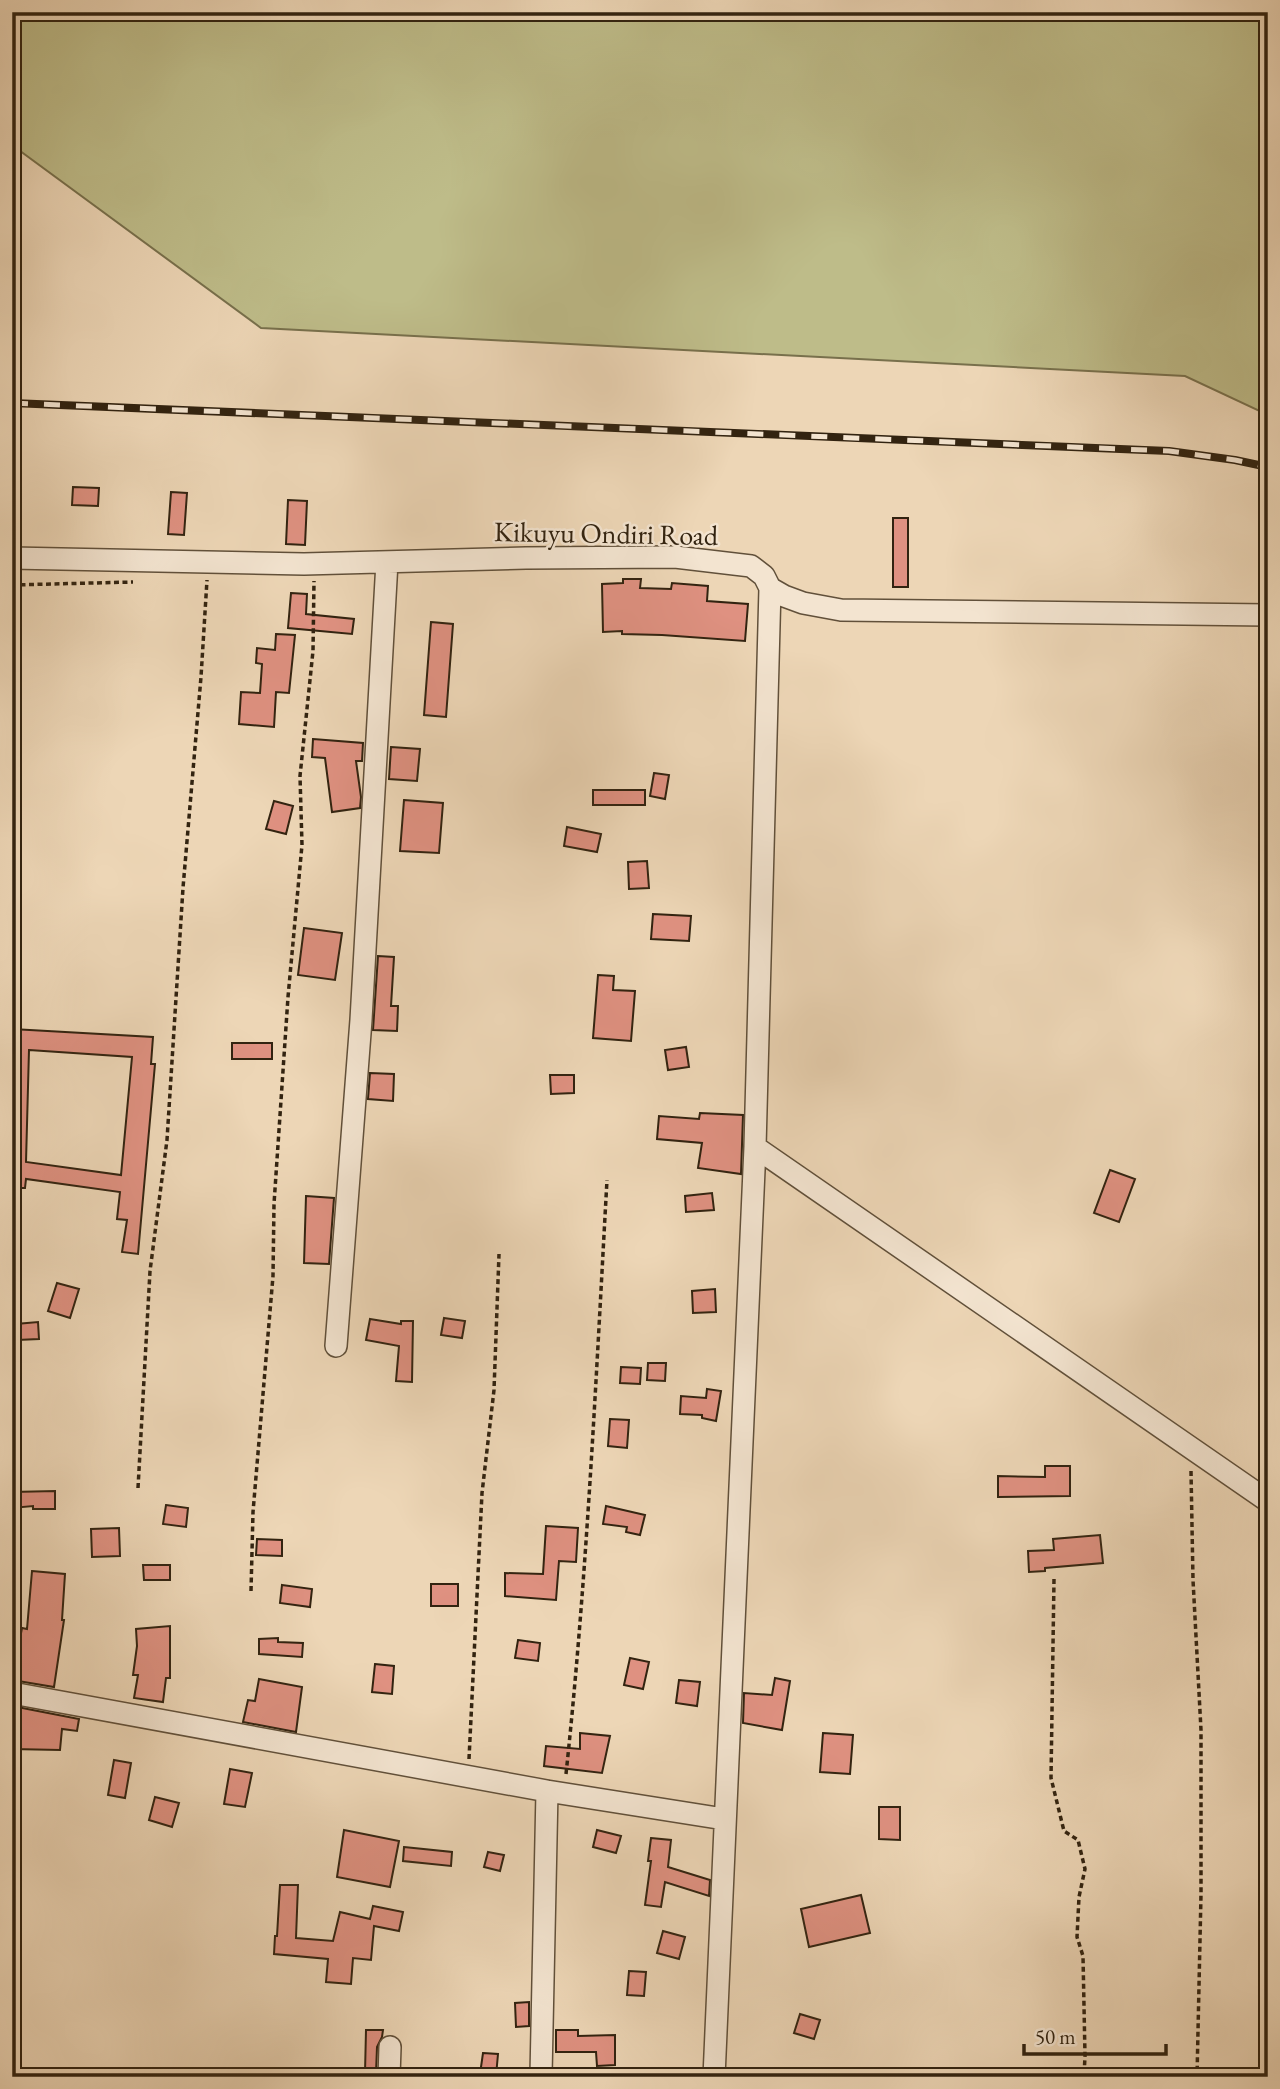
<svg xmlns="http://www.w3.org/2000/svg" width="1280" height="2089" font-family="'EB Garamond',serif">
<rect width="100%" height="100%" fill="#edd6b6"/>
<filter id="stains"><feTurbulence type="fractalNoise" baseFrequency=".00286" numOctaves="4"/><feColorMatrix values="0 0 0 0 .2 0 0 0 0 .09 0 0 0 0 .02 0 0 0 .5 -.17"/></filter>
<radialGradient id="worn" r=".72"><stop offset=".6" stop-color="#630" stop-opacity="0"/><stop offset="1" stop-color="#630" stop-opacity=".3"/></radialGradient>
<!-- green -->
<path fill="#bebc89" stroke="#78704c" stroke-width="2" d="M12 12H1268V415L1185 376 261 328 12 145Z"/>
<!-- building -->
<path fill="#df9181" stroke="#322310" stroke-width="2" fill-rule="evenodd" d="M73 487 99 488 98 506 72 505Z
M171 492 187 493 184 535 168 534Z
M288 500 307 501 305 545 286 544Z
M893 518H908V587H893Z
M623 579H641L640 588 671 589 672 583 708 586 707 601 748 604 745 641 662 635 622 634V631L603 632 602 584 623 583Z
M291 593 307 594 306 614 354 619 352 634 288 628Z
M431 622 453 624 446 717 424 715Z
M276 634 295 635 289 693 276 692 274 727 239 724 241 692 260 693 262 664 256 663 257 648 275 650Z
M313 739 363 743 362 761H356L361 797 360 808 332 812 325 758 312 757Z
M391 747 420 749 417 781 389 779Z
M654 773 669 775 665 799 650 796Z
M593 790H645V805H593Z
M404 800 443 803 439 853 400 851Z
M274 801 293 806 286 834 266 829Z
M567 827 601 834 597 852 564 846Z
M647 861 649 888 629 889 628 862Z
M653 914 691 916 689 941 651 939Z
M304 928 342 933 335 980 298 975Z
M378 956 394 957 391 1006H398L397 1031 373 1030Z
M598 975 614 976 613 990 635 991 631 1041 593 1038Z
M12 1029 153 1037 151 1064H155L138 1254 122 1252 127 1220 117 1219 120 1192 26 1179 25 1188H12ZM29 1050 132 1057 121 1175 26 1162Z
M232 1043H272V1059H232Z
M686 1047 689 1067 668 1070 665 1050Z
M370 1073 394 1074 393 1101 368 1099Z
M550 1075H574V1093L551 1094Z
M700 1113 743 1115 741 1174 698 1168 702 1143 657 1139 659 1116 699 1119Z
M1110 1170 1135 1179 1119 1222 1094 1213Z
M712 1193 714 1210 686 1212 685 1196Z
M306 1196 334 1198 329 1264 304 1263Z
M57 1283 79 1289 70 1318 48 1311Z
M715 1289 716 1312 693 1313 692 1291Z
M444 1318 465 1321 462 1338 441 1335Z
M370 1319 401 1324V1321H413L412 1382 396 1381 399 1346 366 1340Z
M38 1322 39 1339 17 1340 16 1324Z
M648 1363H666L665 1381 647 1380Z
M621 1367 641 1368 640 1384 620 1383Z
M707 1389 721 1391 716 1421 702 1418V1415L680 1414 681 1396 706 1398Z
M610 1419 629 1420 627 1448 608 1446Z
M1045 1466H1070V1496L998 1497V1476L1045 1477Z
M55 1491V1509H33V1506L12 1508V1492Z
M166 1505 188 1508 186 1527 163 1524Z
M606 1506 645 1515 640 1535 626 1532 627 1527 603 1524Z
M546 1526 578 1528 576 1562 559 1561 556 1600 505 1596V1573L543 1574Z
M119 1528 120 1556 92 1557 91 1529Z
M1100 1535 1103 1563 1045 1568V1571L1029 1572 1028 1551 1054 1550 1053 1539Z
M257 1539 282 1540V1556L256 1555Z
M143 1565H170V1580H144Z
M32 1571 65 1574 62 1620H64L54 1687 12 1680 22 1628 27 1629Z
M431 1584H458V1606H431Z
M282 1585 312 1589 310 1607 280 1603Z
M170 1626V1678H166L163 1702 134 1698 138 1675H133L137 1646 136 1629Z
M278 1638V1642L303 1643 302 1657 259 1654V1639Z
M518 1640 540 1643 538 1661 515 1658Z
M630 1658 649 1662 643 1689 624 1685Z
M375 1664 394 1666 392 1694 372 1692Z
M775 1678 790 1681 782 1730 743 1723 744 1693 772 1695Z
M259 1679 302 1687 296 1732 243 1722 248 1700 255 1701Z
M679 1680 700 1682 697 1706 676 1703Z
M12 1706 79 1719 77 1731 62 1729 60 1750 12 1749Z
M580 1733 610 1736 602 1773 544 1766 546 1746 580 1749Z
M823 1733 853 1735 850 1774 820 1772Z
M114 1760 131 1763 125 1798 108 1795Z
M230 1769 252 1773 245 1807 224 1804Z
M155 1797 179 1803 172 1827 149 1820Z
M879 1807H900V1840L879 1839Z
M344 1830 399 1841 390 1887 337 1877Z
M597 1830 621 1836 616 1853 593 1847Z
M651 1838 671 1840 668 1867 710 1880 709 1896 665 1882 661 1907 645 1905 651 1861H648Z
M404 1847 452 1852 451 1866 403 1861Z
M488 1852 504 1855 500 1871 484 1867Z
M280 1885H298L296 1938 333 1941 340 1912 370 1919 373 1906 403 1912 399 1931 374 1926 371 1960 353 1958 351 1984 326 1982 328 1959 274 1954 275 1936H277Z
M861 1895 870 1933 809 1947 801 1909Z
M663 1931 685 1937 679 1959 657 1953Z
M629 1971 646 1972 644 1996 627 1995Z
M529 2002V2026L516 2027 515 2003Z
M800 2014 820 2020 814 2039 794 2033Z
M366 2030H383L382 2037 377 2047 376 2073H365Z
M556 2030H578V2036L615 2035V2065L597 2066 596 2052H556Z
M483 2053 498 2054 496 2076 480 2074Z"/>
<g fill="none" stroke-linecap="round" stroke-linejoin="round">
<defs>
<path id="minor" d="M12 558 304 564 526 558 675 557 751 566 764 576 770 588 784 596 803 603 841 610 1268 615
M755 1147 1268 1501
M336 1346 361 1020 387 562
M12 1693 547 1791 724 1819
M541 2075 547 1791
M389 2077 390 2047
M714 2077 755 1147 770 588"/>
</defs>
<!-- minor casing -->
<use href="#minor" stroke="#61503a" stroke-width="24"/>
<!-- path -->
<path stroke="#322310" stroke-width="3.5" stroke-dasharray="5 3.5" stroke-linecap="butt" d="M12 585 133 582
M1191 1471 1193 1580 1201 1730V1894L1197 2077
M138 1488 150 1271 167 1140 183 888 201 677 207 580
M1054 1579 1051 1778 1064 1831 1078 1840 1085 1869 1079 1897 1077 1937 1083 1956 1085 2056 1084 2077
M251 1591 253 1512 273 1276 274 1204 288 997 302 845 300 776 313 651 314 581
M469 1759 482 1493 494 1390 499 1254
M566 1774C587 1577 596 1378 607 1180"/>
<!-- minor -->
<use href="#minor" stroke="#f3e4d0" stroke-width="21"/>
<defs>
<path id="rail" d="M12 403 1169 451 1235 460 1268 467"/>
</defs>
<!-- rail casing -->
<use href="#rail" stroke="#322310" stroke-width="8"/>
<!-- rail -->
<use href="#rail" stroke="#f3e4d0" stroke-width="5" stroke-dasharray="16" stroke-linecap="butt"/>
</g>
<g text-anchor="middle" stroke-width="5" stroke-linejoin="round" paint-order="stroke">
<!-- street labels -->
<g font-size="28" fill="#322310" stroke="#f3e4d0">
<text transform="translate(606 533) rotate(1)" y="10">Kikuyu Ondiri Road</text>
</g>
</g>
<!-- margin -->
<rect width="1280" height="2089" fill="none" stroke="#edd6b6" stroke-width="42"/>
<rect x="14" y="14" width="1252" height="2061" fill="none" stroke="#322310" stroke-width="3.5"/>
<rect x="21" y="21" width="1238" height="2047" fill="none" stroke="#322310" stroke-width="2"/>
<!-- scale -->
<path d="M1024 2044v10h142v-10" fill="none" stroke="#322310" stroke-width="3.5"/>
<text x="1035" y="2044" font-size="21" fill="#322310" stroke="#f3e4d0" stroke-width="5" paint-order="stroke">50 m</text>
<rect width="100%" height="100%" filter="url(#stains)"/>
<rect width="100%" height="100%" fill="url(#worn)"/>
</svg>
